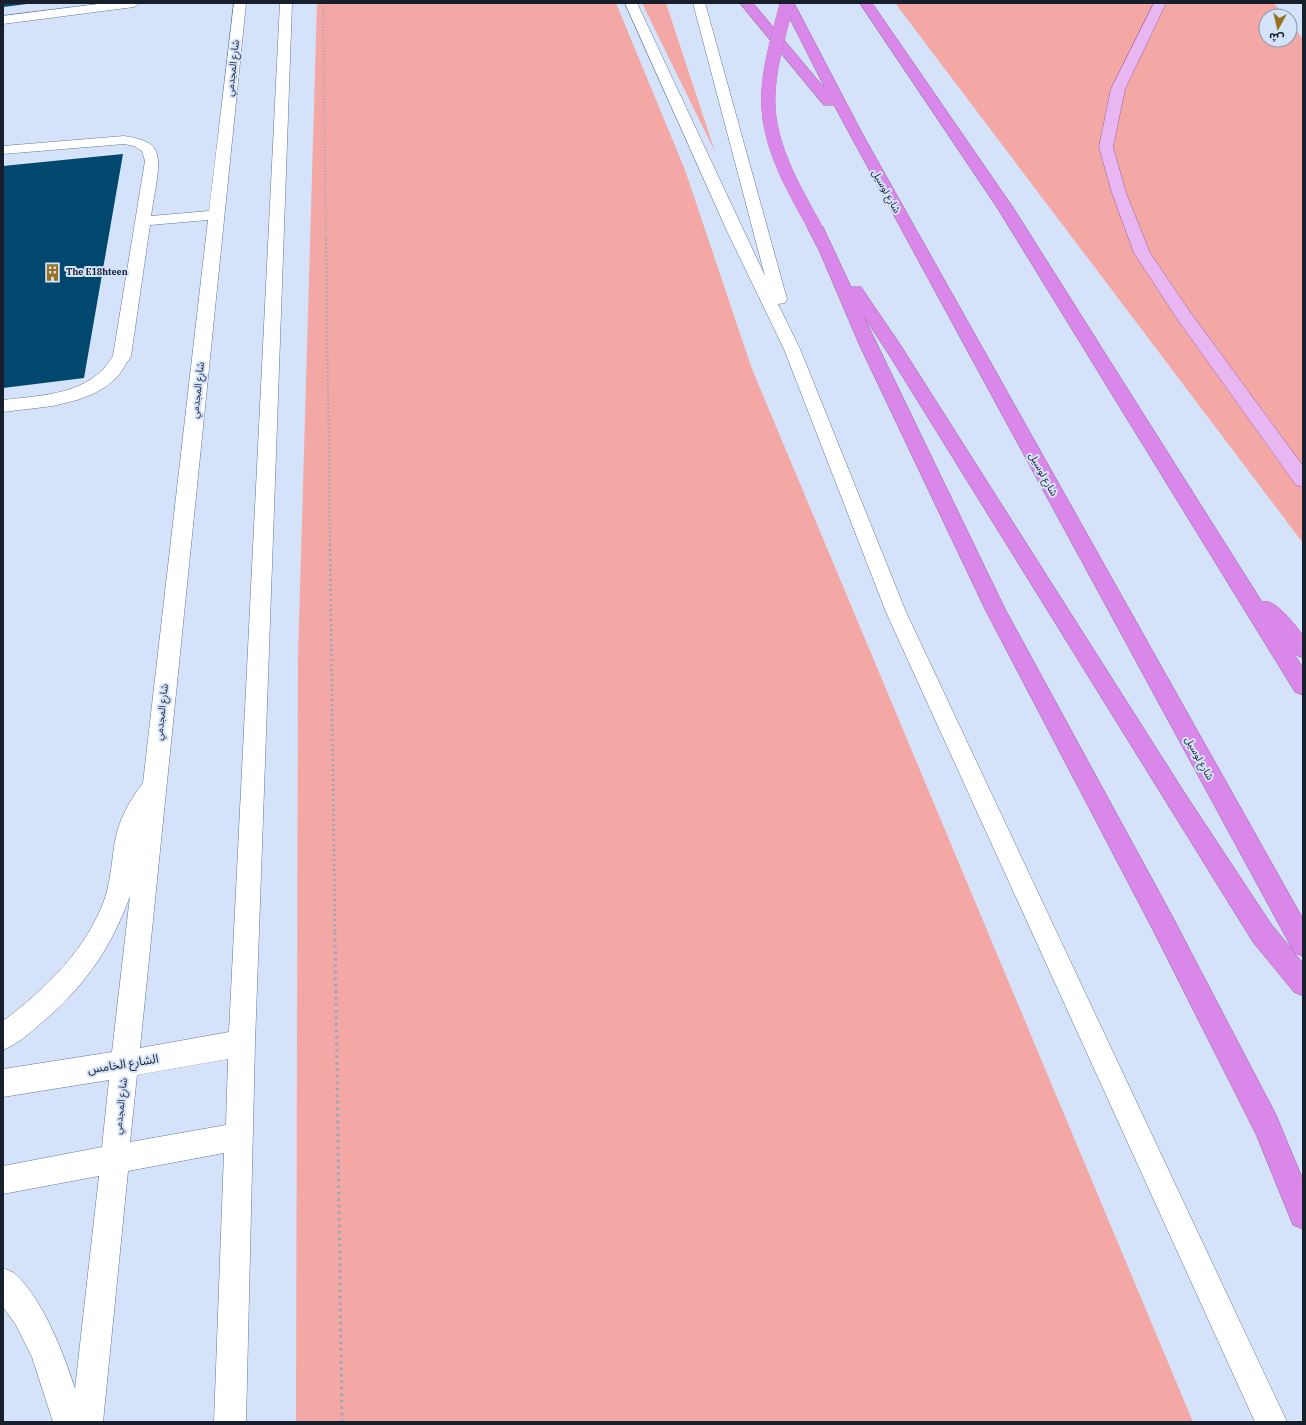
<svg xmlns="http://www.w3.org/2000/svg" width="1306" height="1425" font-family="'IBM Plex Serif','Noto Sans Arabic',serif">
<rect width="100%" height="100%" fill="#d4e3fa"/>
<!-- green -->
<path fill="#f3a8a6" d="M317 3H616L685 170 752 369 1193 1422H296L298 658Z
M642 3H666L715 152Z
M895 3H1274L1284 16H1266V40H1290V23L1303 39V543Z"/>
<!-- building -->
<path fill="#00486e" d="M3 3H27V4L3 7Z
M123 154 84 378 3 388V166Z"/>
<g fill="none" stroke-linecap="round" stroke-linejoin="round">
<defs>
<path id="minor" d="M106 3H140L134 7 3 24V16Z
M234 3H246L140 1048 229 1032 280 3H292L255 1043 246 1422H214L224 1153 128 1171 103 1422H53L32 1357 16 1325 3 1307V1268C7 1270 11 1271 14 1273 42 1297 64 1354 75 1389L99 1176 3 1194V1166L102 1147 109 1080 3 1097V1069L112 1052 130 896C111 948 84 988 40 1024 29 1034 17 1044 3 1050V1021C46 989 89 947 106 895 111 877 112 859 115 841 119 819 130 800 143 783L208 220 150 225 131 356 119 375 107 386 93 394 77 400 53 406 3 412V400C44 395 90 395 113 356L145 161 142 151 134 146 124 144 3 154V146L124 136C155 141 161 147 157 179 155 191 153 203 151 216L209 211ZM228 1059 226 1125 130 1142 137 1075Z
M625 3H637L765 276 693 3H705L787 299 785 303 778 304 800 349 906 612 1287 1422H1255L886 612 784 349 727 231Z"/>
<path id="major" d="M1154 3H1166L1125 89 1113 147 1126 193 1150 253 1190 312 1303 466V487L1296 485 1178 320 1134 253 1112 193 1099 147 1111 89Z"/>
<path id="highway" d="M740 3H753L826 90 782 3H794L863 135 1303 919V956L1294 953 1303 963V996L1294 992 1253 942 888 353 863 315 1005 609 1170 912 1276 1115 1303 1180V1229L1293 1225 1256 1134 1152 928 986 611 860 346 819 250 807 227 810 224H820L823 227 851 287H861L901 346 1184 792 1271 924 1294 952 834 105H824Z
M860 3H872L1014 209 1262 602C1276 598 1294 625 1303 635V658L1294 654 1303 668V695L1295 692 998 209Z"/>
</defs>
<!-- minor casing -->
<use href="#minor" stroke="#62779a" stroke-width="1"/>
<!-- major casing -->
<use href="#major" stroke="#9563a7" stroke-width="1"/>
<!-- highway casing -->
<use href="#highway" stroke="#9563a7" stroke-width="1"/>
<!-- path-far3 -->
<path stroke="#99a6ba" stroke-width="1.5" stroke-dasharray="1 2" stroke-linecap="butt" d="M323 3 326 240"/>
<!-- path-far2 -->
<path stroke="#99a6ba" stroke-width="2" stroke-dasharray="1.5 2.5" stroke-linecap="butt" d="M326 239 330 545"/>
<!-- path-far1 -->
<path stroke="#99a6ba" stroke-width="2.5" stroke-dasharray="2 3" stroke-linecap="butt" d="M330 544 335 933"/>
<!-- path -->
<path stroke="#99a6ba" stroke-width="3" stroke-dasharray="2.5 4" stroke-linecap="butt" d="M335 932 342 1422"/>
<!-- minor -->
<use href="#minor" fill="#fff" fill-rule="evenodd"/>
<!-- major -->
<use href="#major" fill="#e8b7f2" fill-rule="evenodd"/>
<!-- highway -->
<use href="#highway" fill="#d987e9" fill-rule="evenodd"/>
<defs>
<path id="highway-bridge" d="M787 3C778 39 765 77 769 114 773 154 796 193 815 227"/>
</defs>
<!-- highway-bridge casing -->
<use href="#highway-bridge" stroke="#9563a7" stroke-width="14" stroke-linecap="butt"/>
<!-- highway-bridge -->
<use href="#highway-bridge" stroke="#d987e9" stroke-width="14"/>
</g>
<!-- icons -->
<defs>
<symbol id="building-bare" viewBox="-9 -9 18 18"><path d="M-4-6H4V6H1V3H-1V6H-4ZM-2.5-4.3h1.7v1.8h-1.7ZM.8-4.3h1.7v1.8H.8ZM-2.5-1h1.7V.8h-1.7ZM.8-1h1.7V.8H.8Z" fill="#9a711e" stroke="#d4e3fa" stroke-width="2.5" paint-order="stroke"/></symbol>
</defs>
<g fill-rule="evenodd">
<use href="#building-bare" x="40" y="260" width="25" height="25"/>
</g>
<g text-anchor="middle" stroke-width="4" stroke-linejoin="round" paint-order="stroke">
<!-- far-poi labels -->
<g font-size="9" font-weight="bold" fill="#171f2d" stroke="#d4e3fa" text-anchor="start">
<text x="66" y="275">The E18hteen</text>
</g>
<!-- street labels -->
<g font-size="10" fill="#171f2d" stroke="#d4e3fa">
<text transform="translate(232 68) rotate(-84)" y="4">شارع المجدمي</text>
<text transform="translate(887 191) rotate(61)" y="4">شارع لوسيل</text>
<text transform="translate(197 390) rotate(-84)" y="4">شارع المجدمي</text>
<text transform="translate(1044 474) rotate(61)" y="4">شارع لوسيل</text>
<text transform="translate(161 712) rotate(-84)" y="4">شارع المجدمي</text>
<text transform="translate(1200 758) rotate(61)" y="4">شارع لوسيل</text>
<text transform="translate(120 1106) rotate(-84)" y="4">شارع المجدمي</text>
</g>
<!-- near-street labels -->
<g font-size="12" fill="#171f2d" stroke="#d4e3fa">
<text transform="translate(123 1064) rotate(-9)" y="4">الشارع الخامس</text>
</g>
</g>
<!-- border -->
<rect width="1306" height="1425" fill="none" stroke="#171f2d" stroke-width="8"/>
<!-- north arrow -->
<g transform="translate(1278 28) rotate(188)"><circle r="19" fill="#d4e3fa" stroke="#8895a8"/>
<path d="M0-3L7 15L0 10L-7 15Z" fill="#9a711e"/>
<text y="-6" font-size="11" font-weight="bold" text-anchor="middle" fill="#171f2d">ش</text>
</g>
</svg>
